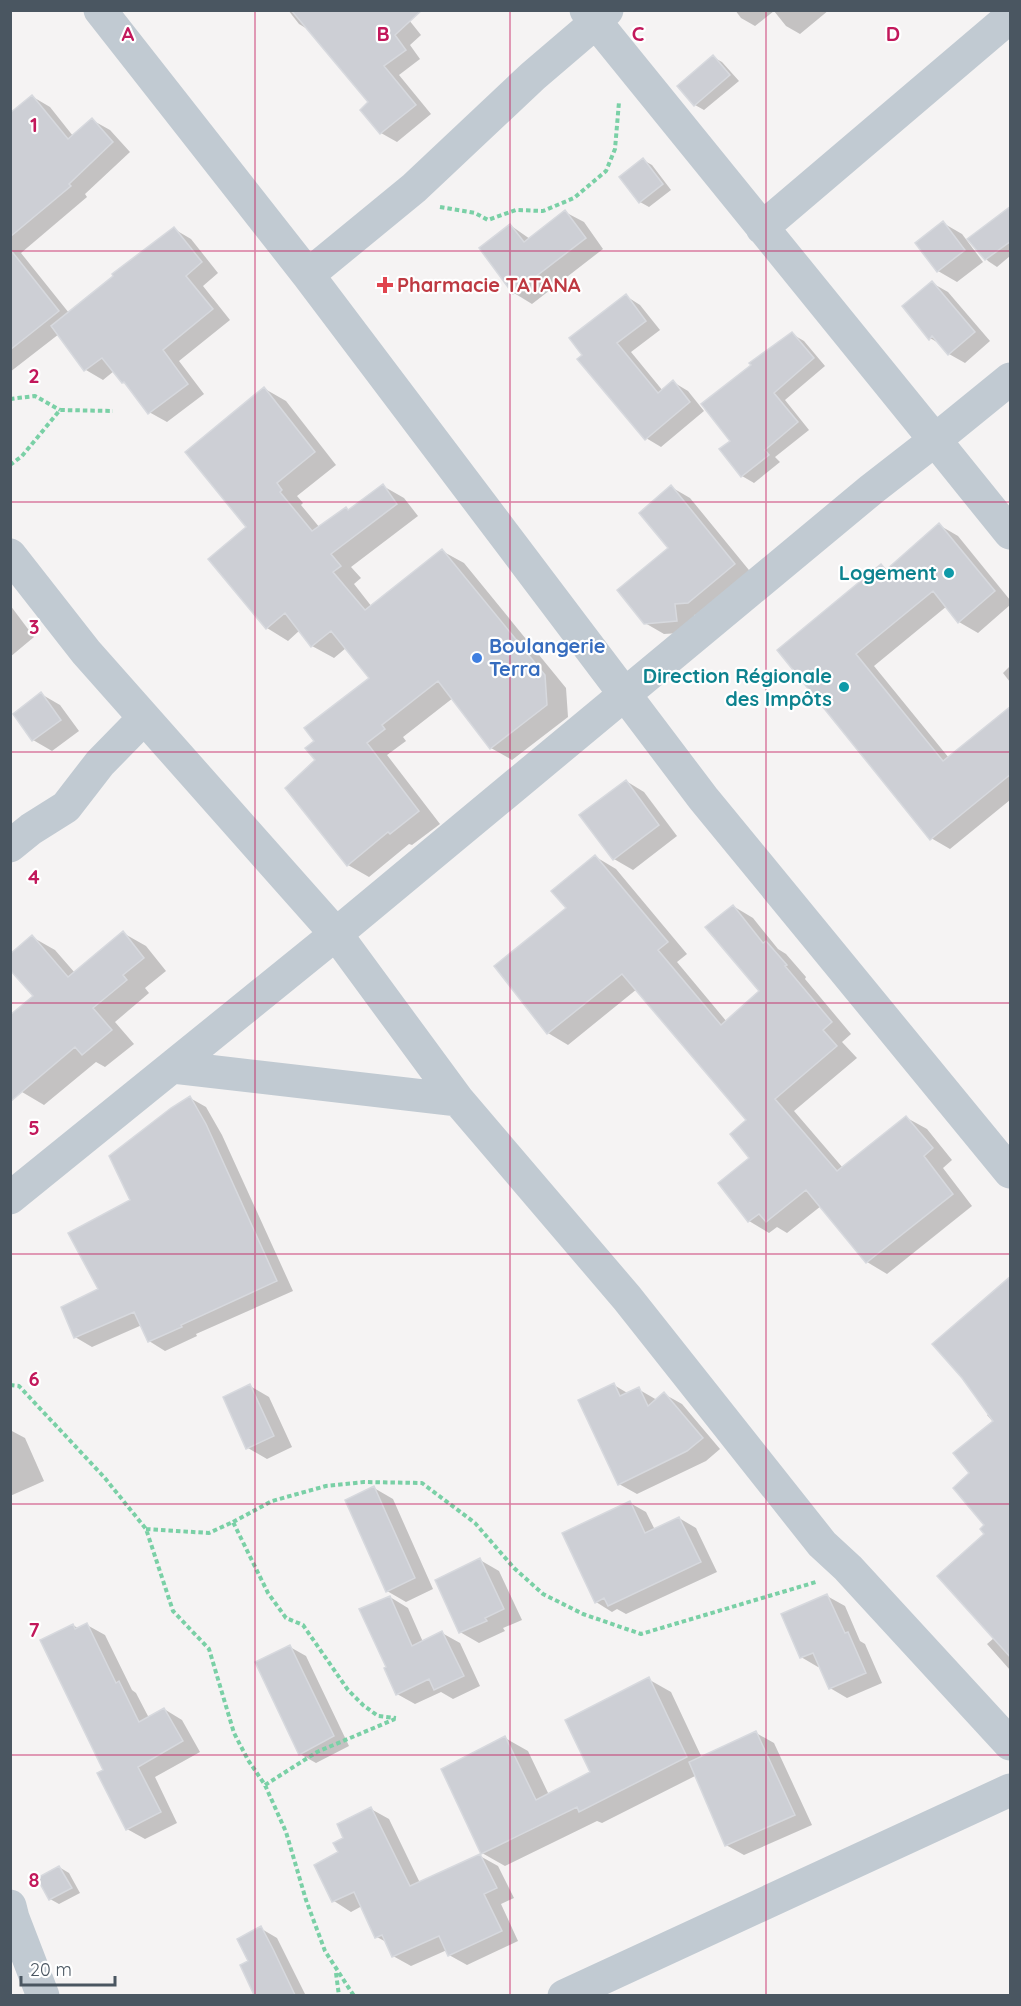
<svg xmlns="http://www.w3.org/2000/svg" width="1021" height="2006" font-family="Quicksand,sans-serif">
<rect width="100%" height="100%" fill="#f5f3f3"/>
<!-- shadow -->
<path fill="#0003" d="M288 10H401L421 35 410 45 420 59 399 75 431 114 397 142 381 133 370 103 309 30 299 24Z
M735 10H829L800 34 786 26 774 11 755 26 741 18Z
M713 57 722 62 739 81 704 110 695 105Z
M33 97 50 107 73 136 92 120 110 130 130 152 85 194 87 197 21 253 69 313 174 229 191 239 218 273 203 286 230 320 179 361 204 394 167 422 149 412 129 386 123 382 114 371 103 380 86 370 59 334 10 372V114Z
M643 160 652 165 671 190 649 207 640 202Z
M1010 208V256L997 267 988 261 970 239Z
M565 212 584 222 603 249 532 304 514 293 510 225 530 239Z
M943 223 962 234 983 262 957 282 938 271 917 243Z
M932 283 948 292 990 341 965 363 949 354 942 345 930 338Z
M626 296 640 305 660 330 631 352 663 391 673 382 688 391 704 411 661 447 646 438 580 359Z
M792 334 804 341 825 366 785 400 809 430 775 457 780 462 754 483 742 476Z
M265 389 286 401 336 465 297 496 303 503 301 505 320 528 349 511 383 486 404 498 418 516 351 567 361 578 354 584 372 607 442 551 464 563 566 688 568 717 512 760 491 748 453 698 403 737 406 741 387 755 440 824 412 845 409 844 369 877 348 865 317 760 316 741 371 678 346 648 334 658 312 646 300 630 288 641 267 628 248 527Z
M671 487 690 498 753 575 707 613 694 615 695 632 664 634 645 623 670 548Z
M939 525 958 536 1010 600V605L978 633 959 622 947 606 874 666 949 758 1010 708V800L950 849 931 838 779 650 881 566 889 570Z
M10 605 34 637 10 657Z
M1010 666V682L1003 673Z
M41 694 60 705 79 731 52 751 33 740Z
M626 781 644 792 677 836 633 870 614 859Z
M596 857 616 869 687 954 677 962 727 1022 761 991 733 906 753 918 778 949 786 954 806 977 805 979 851 1034 842 1042 857 1058 794 1111 843 1168 907 1118 927 1129 952 1160 943 1168 972 1206 887 1274 867 1262 821 1206 787 1233 777 1227 769 1233 749 1221 751 1158 748 1121 637 989 568 1045 548 1033 569 908Z
M123 933 146 946 166 971 145 988 149 993 115 1022 134 1044 105 1067 96 1062 44 1105 22 1092 35 996 32 937 55 950 75 973Z
M190 1098 206 1107 222 1135 293 1291 196 1334 197 1336 165 1351 149 1341 142 1325 92 1347 75 1337 100 1290Z
M1010 1278V1670L987 1644 994 1638 986 1525 971 1473 994 1423 987 1415 990 1413Z
M614 1385 629 1394 638 1389 657 1400 664 1394 682 1404 720 1449 706 1461 637 1494 619 1484Z
M250 1386 269 1397 292 1447 267 1459 248 1448Z
M10 1430 25 1438 44 1481 10 1496Z
M374 1488 393 1499 433 1589 406 1602 387 1591Z
M630 1503 646 1512 655 1530 679 1518 696 1528 717 1572 626 1614 617 1609 612 1612 596 1602Z
M480 1560 499 1571 522 1620 503 1628 505 1631 479 1643 460 1632Z
M827 1596 845 1606 860 1641 865 1644 882 1683 847 1698 830 1688 821 1666 818 1667 801 1657Z
M390 1597 408 1608 423 1642 442 1633 460 1643 480 1686 453 1699 441 1692 415 1704 397 1694 388 1668Z
M73 1625 79 1629 87 1625 105 1635 132 1690 136 1693 149 1718 164 1709 182 1720 200 1752 155 1777 177 1823 145 1839 127 1829 105 1771Z
M290 1647 306 1656 349 1746 316 1763 300 1754Z
M648 1679 671 1692 702 1758 756 1733 774 1743 812 1825 744 1855 726 1845 697 1775 602 1823 597 1821 505 1866 482 1853 505 1738 528 1751 549 1795 592 1773Z
M371 1809 389 1819 420 1883 480 1856 498 1866 514 1898 501 1904 518 1941 467 1965 449 1955 447 1950 411 1966 393 1956 388 1943 377 1937 362 1906 351 1912 334 1901 316 1865 340 1853 345 1838Z
M59 1867 69 1873 80 1893 59 1904 50 1899Z
M260 1928 277 1938 306 1996H256L242 1965 250 1961Z"/>
<!-- building -->
<path fill="#cdcfd5" stroke="#d7d9de" stroke-width="1.5" d="M291 10H422L395 35 406 50 384 66 416 105 380 134 360 110 368 102Z
M713 55 730 75 694 106 677 86Z
M32 95 68 139 92 118 113 142 69 184 71 186 10 237V113Z
M643 158 663 184 639 203 619 177Z
M1011 206V241L985 260 967 239Z
M565 210 586 238 513 294 479 248 510 224 524 242Z
M943 221 965 250 937 272 915 243Z
M174 227 202 262 186 276 213 309 163 350 188 384 148 414 124 382 122 383 102 358 84 371 51 326 113 276 112 274Z
M10 249 59 311 10 350Z
M932 281 975 332 948 355 932 336 929 340 902 306Z
M626 294 646 321 617 343 658 393 673 380 690 402 645 440 577 359 582 355 569 338Z
M792 332 814 358 774 393 798 422 765 450 769 455 741 477 719 449 730 441 701 404 751 365 749 363Z
M264 387 315 452 277 483 282 490 280 492 312 531 346 507 348 510 383 484 397 504 331 554 341 566 333 572 365 610 442 549 545 675 547 705 490 749 438 681 382 725 385 729 367 743 419 811 390 834 388 832 347 866 285 788 315 760 305 748 314 741 304 728 369 678 331 631 311 647 285 613 266 629 208 559 246 527 185 452Z
M671 485 735 564 688 603 675 604 677 621 644 624 617 590 668 548 639 513Z
M939 523 995 591 958 623 933 591 856 654 943 761 1011 706V774L930 840 777 650 881 564 886 570Z
M41 692 61 720 32 741 13 714Z
M626 780 659 825 613 860 579 815Z
M595 855 668 942 658 950 721 1025 759 991 705 927 733 905 763 943 766 941 787 965 785 966 832 1022 823 1030 837 1046 775 1099 837 1171 906 1116 933 1148 924 1156 953 1194 866 1263 806 1190 766 1222 759 1214 748 1222 718 1183 749 1158 730 1134 746 1120 622 974 547 1034 494 966 566 908 551 891Z
M123 931 144 958 123 975 127 980 93 1008 112 1030 82 1055 75 1047 10 1102V1015L33 996 10 970V954L32 935 68 977Z
M190 1096 206 1124 277 1281 181 1325 182 1327 148 1342 134 1312 74 1338 61 1307 98 1289 68 1233 130 1200 109 1156 171 1108Z
M1011 1276V1658L937 1576 984 1534 980 1529 984 1525 953 1488 969 1473 953 1453 993 1421 962 1378 932 1344Z
M614 1383 620 1396 639 1387 648 1406 664 1392 703 1438 687 1451 618 1485 578 1400Z
M250 1384 274 1436 246 1449 223 1397Z
M374 1486 415 1578 386 1592 345 1500Z
M630 1501 645 1533 679 1517 701 1562 608 1606 604 1598 595 1603 562 1533Z
M480 1558 504 1609 485 1618 487 1621 459 1633 435 1580Z
M827 1594 845 1633 848 1632 866 1673 829 1689 813 1653 800 1658 781 1614Z
M390 1596 412 1646 442 1631 464 1676 434 1690 429 1679 396 1695 384 1668 386 1667 359 1609Z
M87 1623 116 1683 119 1681 139 1722 164 1708 183 1741 138 1767 161 1812 126 1830 97 1773 103 1770 40 1640 73 1624 75 1629Z
M290 1645 334 1736 299 1755 255 1662Z
M649 1677 687 1757 579 1812 577 1807 481 1854 441 1769 505 1736 536 1800 590 1772 565 1720Z
M756 1731 795 1815 725 1846 689 1762Z
M371 1807 410 1886 480 1854 497 1888 484 1894 502 1931 448 1956 439 1936 392 1957 382 1935 375 1938 354 1892 332 1902 314 1865 338 1852 333 1843 343 1838 337 1824Z
M59 1866 72 1888 49 1900 37 1878Z
M261 1926 273 1949 295 1995H254L240 1965 248 1961 237 1939Z"/>
<g fill="none" stroke-linecap="round" stroke-linejoin="round">
<!-- path -->
<path stroke="#7ad0a6" stroke-width="4" stroke-dasharray="4.5 3" stroke-linecap="butt" d="M440 207 475 213 488 220 516 210 543 211 574 198 606 171 615 149 619 102
M10 399 35 396 60 410
M10 465 22 456 60 410 113 411
M10 1385 19 1386 104 1477 146 1529 173 1611 209 1649 234 1733 248 1760 265 1785 286 1832 306 1900 325 1951 354 1996
M233 1522 272 1501 326 1486 364 1482 422 1483 475 1523 514 1568 543 1594 583 1614 641 1634 816 1582
M146 1529 209 1533 233 1522 268 1593 286 1618 303 1625 348 1690 363 1705 378 1716 396 1718
M265 1785 317 1752 395 1719
M336 1973 339 1996"/>
<!-- minor -->
<path stroke="#c1cad2" stroke-width="33" d="M100 10 308 275 703 798 1010 1172
M762 228 1010 17
M308 275 414 188 533 76 595 23 607 10
M1010 379 935 440 1010 533
M10 555 86 652 336 934 458 1100 627 1298 822 1544 848 1568 1010 1744
M10 846 31 829 66 807 100 763 144 718
M173 1067 458 1100
M10 1198 336 934 872 489 935 440 586 10
M10 1906 13 1918 43 1996
M564 1996 1010 1790"/>
</g>
<!-- grid -->
<path fill="none" stroke="#c2185b" stroke-width="1.5" stroke-opacity="0.55" d="M255 10V1996M510 10V1996M766 10V1996M10 251H1010M10 502H1010M10 752H1010M10 1003H1010M10 1254H1010M10 1504H1010M10 1755H1010"/>
<!-- markers -->
<path fill="#e0444e" stroke="#fff" stroke-width="2" d="M382 276h6v6h6v6h-6v6h-6v-6h-6v-6h6z"/>
<g fill="#0f9aa8" stroke="#fff" stroke-width="2">
<circle cx="949" cy="573" r="6"/>
<circle cx="844" cy="687" r="6"/>
</g>
<circle fill="#3f7fe0" stroke="#fff" stroke-width="2" cx="477" cy="658" r="6"/>
<g text-anchor="middle" stroke-width="4.5" stroke-linejoin="round" paint-order="stroke">
<!-- health labels -->
<g font-size="20" font-weight="bold" fill="#be3a42" stroke="#fff" text-anchor="start">
<text x="397" y="292">Pharmacie TATANA</text>
</g>
<!-- culture labels -->
<g font-size="20" font-weight="bold" fill="#0d838f" stroke="#fff" text-anchor="end">
<text x="937" y="580">Logement</text>
<text x="832" y="683">Direction Régionale<tspan x="832" dy="23">des Impôts</tspan></text>
</g>
<!-- shop labels -->
<g font-size="20" font-weight="bold" fill="#366cbe" stroke="#fff" text-anchor="start">
<text x="489" y="653">Boulangerie<tspan x="489" dy="23">Terra</tspan></text>
</g>
</g>
<g font-size="20" text-anchor="middle" font-weight="bold" fill="#c2185b" stroke="#fff" stroke-width="4.5" stroke-linejoin="round" paint-order="stroke">
<text x="128" y="41">A</text>
<text x="383" y="41">B</text>
<text x="638" y="41">C</text>
<text x="893" y="41">D</text>
<text x="34" y="132">1</text>
<text x="34" y="383">2</text>
<text x="34" y="634">3</text>
<text x="34" y="884">4</text>
<text x="34" y="1135">5</text>
<text x="34" y="1386">6</text>
<text x="34" y="1637">7</text>
<text x="34" y="1887">8</text>
</g>
<!-- border -->
<rect width="1021" height="2006" fill="none" stroke="#4a5661" stroke-width="24"/>
<!-- scale -->
<path d="M21 1976v9h94v-9" fill="none" stroke="#4a5661" stroke-width="3"/>
<text x="30" y="1976" font-size="18" fill="#4a5661" stroke="#ffffff" stroke-width="4.5" paint-order="stroke">20 m</text>
</svg>
